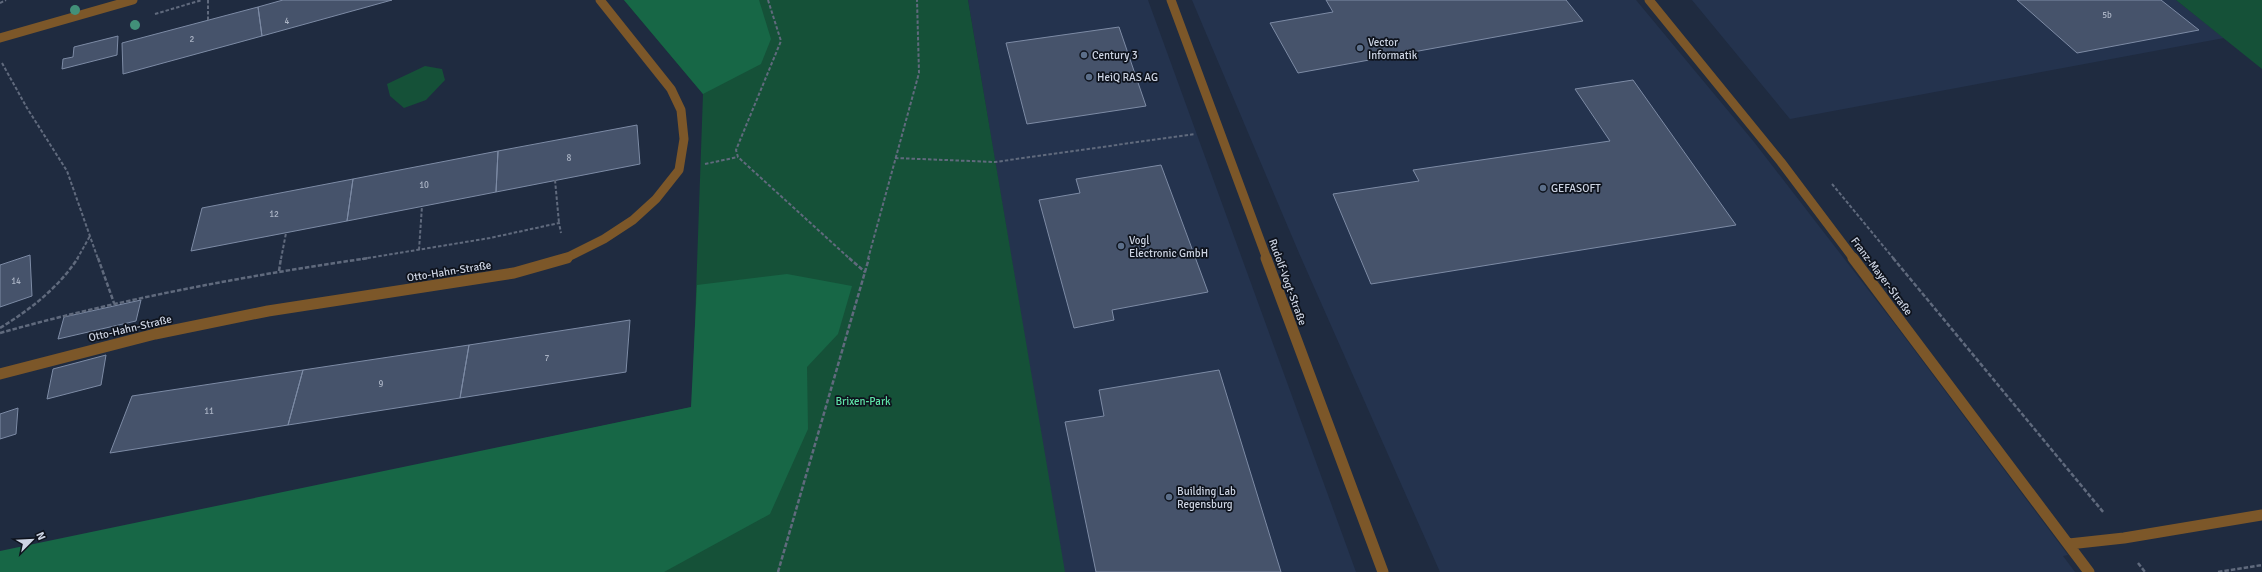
<svg xmlns="http://www.w3.org/2000/svg" width="2262" height="572" font-family="Signika,sans-serif">
<rect width="100%" height="100%" fill="#1f2b40"/>
<!-- built -->
<path fill="#24334e" d="M968 0H1148L1356 572H1064Z
M1192 0H1636L1754 142 1897 327 2068 555 2063 556 2075 572H1440L1299 253Z
M1692 0H2176L2224 38 1790 119Z"/>
<!-- green -->
<path fill="#155138" d="M624 0H968L1065 572H385L378 473 692 407 703 94Z
M2176 0H2262V69Z
M425 66 442 69 445 80 426 100 404 108 390 96 387 84Z"/>
<!-- forest -->
<path fill="#176746" d="M624 0H759L771 39 761 64 703 94Z
M787 274 852 286 838 334 807 367 808 429 770 514 664 572H0V551L691 407 697 285Z"/>
<!-- building -->
<path fill="#46536b" stroke="#7d8ba5" d="M283 0H392L262 36 258 7Z
M1326 0H1566L1583 21 1298 73 1270 23 1333 12Z
M2017 0H2161L2199 30 2077 53Z
M258 7 262 36 123 74 122 43Z
M1119 27 1146 106 1027 124 1006 43Z
M118 36 117 55 62 69 63 59 73 57 74 47Z
M1633 80 1736 225 1371 284 1333 194 1419 181 1413 170 1610 141 1575 89Z
M637 125 640 164 496 192 498 151Z
M498 151 496 192 347 221 353 179Z
M1161 165 1208 292 1112 310 1114 320 1074 328 1039 200 1080 193 1076 179Z
M353 179 347 221 191 251 202 208Z
M30 255 32 296 0 307V265Z
M141 300 136 321 58 339 64 317Z
M630 320 626 372 460 398 469 345Z
M469 345 460 398 288 425 303 370Z
M106 355 101 385 47 399 53 369Z
M303 370 288 425 110 453 132 396Z
M1219 370 1281 572H1096L1065 422 1104 416 1099 390Z
M18 408 16 434 0 439V414Z"/>
<g fill="none" stroke-linecap="round" stroke-linejoin="round">
<!-- path-far1 -->
<path stroke="#606a7d" stroke-width="2" stroke-dasharray="3.5 2" stroke-linecap="butt" d="M208 0V20
M768 0 781 41 736 150 738 157 850 259
M0 3 6 0
M155 14 202 0
M2 63 27 108 67 171 98 259
M895 158 995 162 1195 134
M705 164 738 157
M555 180 559 223
M1832 184 1894 259
M419 250 422 206
M77 259 90 236
M281 259 286 233
M362 259 490 238 559 223 561 233
M868 259 919 73 917 0"/>
<!-- path -->
<path stroke="#606a7d" stroke-width="2.5" stroke-dasharray="4.5 2" stroke-linecap="butt" d="M98 258 114 303
M849 258 865 272
M1893 258 2104 513
M279 271 281 258
M0 328C31 309 58 288 78 258
M0 333C121 299 244 276 369 258
M2138 563 2145 572
M778 572 869 258
M2218 572 2262 565"/>
<!-- minor-far1 -->
<path stroke="#7c5729" stroke-width="9" d="M1171 0 1267 259
M1649 0 1781 162 1854 259
M0 38 133 0
M564 259 604 239 633 220 656 199 679 170 684 139 681 110 671 89 600 0"/>
<!-- minor -->
<path stroke="#7c5729" stroke-width="11" d="M1266 258 1383 572
M1853 258 2089 572
M0 374 155 334 268 311 514 273 567 258
M2069 544 2124 538 2262 515"/>
</g>
<!-- trees -->
<g fill="#429079">
<circle cx="75" cy="10" r="5"/>
<circle cx="135" cy="25" r="5"/>
</g>
<!-- markers -->
<g fill="#5c6f8a" stroke="#0e131d" stroke-width="1.5">
<circle cx="1360" cy="48" r="4"/>
<circle cx="1084" cy="55" r="4"/>
<circle cx="1089" cy="77" r="4"/>
<circle cx="1543" cy="188" r="4"/>
<circle cx="1121" cy="246" r="4"/>
<circle cx="1169" cy="497" r="4"/>
</g>
<g text-anchor="middle" stroke-width="3.5" stroke-linejoin="round" paint-order="stroke">
<!-- number labels -->
<g font-size="9" fill="#abb4c5">
<text x="2107" y="18">5b</text>
<text x="287" y="24">4</text>
<text x="192" y="42">2</text>
<text x="569" y="161">8</text>
<text x="424" y="188">10</text>
<text x="274" y="217">12</text>
<text x="16" y="284">14</text>
<text x="547" y="361">7</text>
<text x="381" y="387">9</text>
<text x="209" y="414">11</text>
</g>
<!-- poi labels -->
<g font-size="11" fill="#cdd4e3" stroke="#0e131d" text-anchor="start">
<text x="1368" y="46">Vector<tspan x="1368" dy="13">Informatik</tspan></text>
<text x="1092" y="59">Century 3</text>
<text x="1097" y="81">HeiQ RAS AG</text>
<text x="1551" y="192">GEFASOFT</text>
<text x="1129" y="244">Vogl<tspan x="1129" dy="13">Electronic GmbH</tspan></text>
<text x="1177" y="495">Building Lab<tspan x="1177" dy="13">Regensburg</tspan></text>
</g>
<!-- street labels -->
<g font-size="11" fill="#cdd4e3" stroke="#0e131d">
<text transform="translate(449 271) rotate(-9)" y="4">Otto-Hahn-Straße</text>
<text transform="translate(1882 276) rotate(53)" y="4">Franz-Mayer-Straße</text>
<text transform="translate(1288 282) rotate(70)" y="4">Rudolf-Vogt-Straße</text>
<text transform="translate(130 328) rotate(-13)" y="4">Otto-Hahn-Straße</text>
</g>
<!-- park labels -->
<g font-size="11" fill="#5ee2a7" stroke="#0e131d">
<text x="863" y="405">Brixen-Park</text>
</g>
</g>
<!-- north arrow -->
<g transform="translate(32 540) rotate(66)" stroke="#0e131d" stroke-width="3" paint-order="stroke">
<path d="M0-3L7 15L0 10L-7 15Z" fill="#cdd4e3"/>
<text y="-6" font-size="11" font-weight="bold" text-anchor="middle" fill="#cdd4e3">N</text>
</g>
</svg>
